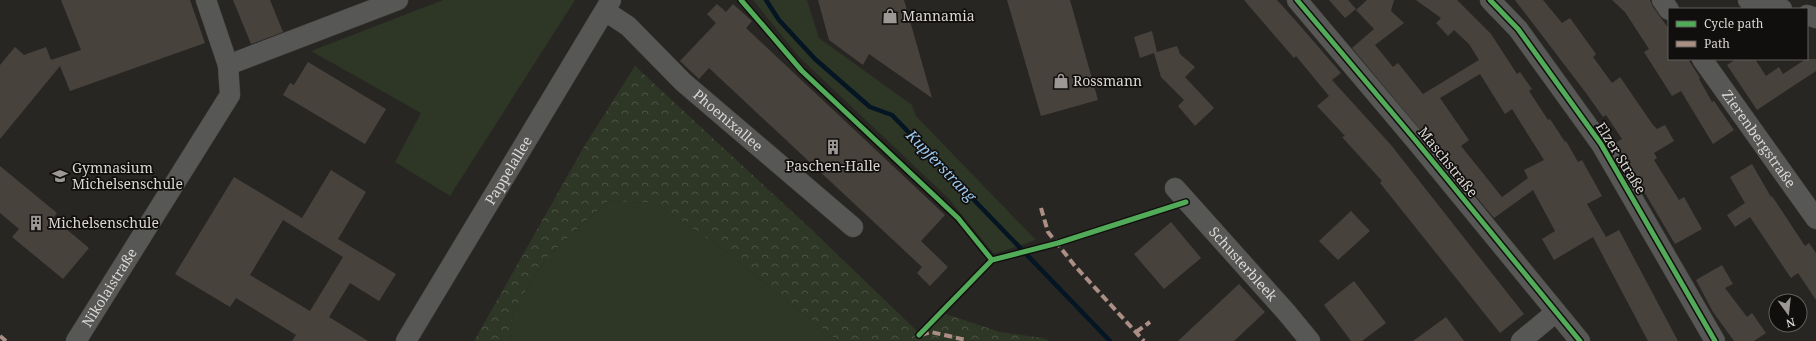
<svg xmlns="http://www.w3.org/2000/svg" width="1816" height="341" font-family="'Noto Serif',serif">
<defs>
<pattern id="forest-crowns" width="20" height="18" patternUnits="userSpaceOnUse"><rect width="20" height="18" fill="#2e3625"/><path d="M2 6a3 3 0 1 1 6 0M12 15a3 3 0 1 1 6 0" fill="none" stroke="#4c5244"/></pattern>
</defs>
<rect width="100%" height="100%" fill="#282623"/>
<!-- grass -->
<path fill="#2e3625" d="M443 0H575L450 196 395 162 421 113 311 51Z
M753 0H807L819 38 912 105 916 116 1036 240 994 254 948 198 799 57Z
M608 201 655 203 717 245 838 341H510L513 311 548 256Z"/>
<!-- forest -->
<path fill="url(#forest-crowns)" d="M635 66 812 230 918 332 937 311 1000 332 1043 338 1050 341H838L717 245 655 203 608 201 548 256 513 311 510 341H474L585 145Z"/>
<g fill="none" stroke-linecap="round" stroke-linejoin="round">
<!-- stream -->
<path stroke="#041523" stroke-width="4.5" d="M766 0 779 20 815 59 870 107 892 115 1110 341"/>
</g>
<!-- building -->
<path fill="#48423d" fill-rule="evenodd" d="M61 0H190L205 43 70 91 60 66 0 139V65L15 47 24 55 46 47 51 60 81 50Z
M233 0H270L283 32 251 44Z
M818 0H904L932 98 869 54 863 65 829 40Z
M1007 0H1070L1098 100 1041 116Z
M1244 0H1277L1295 20 1341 73 1332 80 1391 145 1524 314 1500 333 1380 183 1382 181 1342 137 1345 136 1317 106 1329 96 1296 56 1294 58Z
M1329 0H1348L1356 9 1345 18Z
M1367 0H1394L1391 11 1404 23 1375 45 1393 67 1398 63 1423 94 1479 60 1469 44 1454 30 1448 36 1436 23 1441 18 1416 0H1457L1491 34 1517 74 1520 72 1532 89 1529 91 1548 120 1550 119 1565 142 1566 141 1578 162 1582 160 1602 196 1587 204 1606 237 1619 230 1678 341H1648L1593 237 1554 260 1542 239 1555 231 1533 190 1494 218 1352 48 1374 29 1356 10ZM1480 74 1505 114 1512 109 1544 160 1524 170 1528 178 1502 197 1461 146 1469 140 1440 98Z
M1515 0H1543L1562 23 1570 18 1596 54 1593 57 1612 83 1620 77 1653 125 1657 129 1665 125 1674 141 1654 153 1657 158 1654 160 1679 200 1684 197 1702 229 1675 244 1636 178 1637 177 1615 143 1622 139 1606 115 1603 117 1586 93Z
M1612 0H1650L1653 7 1669 29V59H1688L1700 78 1699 79 1712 102 1714 101 1734 130 1713 144 1681 91 1672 96 1644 52 1649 49 1625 12Z
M717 4 726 12 733 4 752 21 746 28 945 215 921 241 948 267 930 286 917 273 922 267 709 68 699 79 680 61 716 23 707 14Z
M1152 31 1157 52 1177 46 1180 54 1195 67 1185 77 1214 108 1195 126 1178 106 1184 100 1161 77 1154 53 1140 58 1134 37Z
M1736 59H1755L1766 76 1779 67 1783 74 1806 59H1816V71L1757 110 1727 65Z
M308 62 386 109 365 144 283 95 290 83 294 85Z
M1752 164 1771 197 1772 196 1805 246 1809 243 1816 253V300L1798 273 1791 278 1750 217 1735 227 1727 215 1745 203 1730 177Z
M0 166 57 213 53 218 89 248 63 279 12 237 19 229 0 213Z
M331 170 366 192 338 239 396 274 379 301 350 283 329 317 368 341H292L296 335 236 298 230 307 175 274 234 177 302 218ZM283 220 343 257 310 311 250 275Z
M1351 211 1370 231 1338 260 1319 241Z
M1171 222 1201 258 1164 289 1134 254Z
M1722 265 1733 284 1725 288 1747 317 1752 313 1766 333 1754 341H1734L1713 312 1696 280Z
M1354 281 1386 323 1362 341H1351L1324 305Z
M1239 284 1265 312 1234 341H1178Z
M1446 317 1464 341H1413Z"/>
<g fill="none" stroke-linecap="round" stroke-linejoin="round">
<defs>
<g id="minor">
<path d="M1297 0 1416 141 1580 341"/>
<path d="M1490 0 1518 29 1601 144 1715 341"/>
<path d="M1662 0 1669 10"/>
<path d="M1748 0 1782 9"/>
<path id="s1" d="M605 11 628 26 683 82 853 227"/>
<path d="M1807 15 1816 18"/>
<path id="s2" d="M1702 59 1816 219"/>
<path d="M228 65 398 0"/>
<path id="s3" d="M1175 188 1287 313 1310 341"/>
<path id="s4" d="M76 341 230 95 228 65 206 0"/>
<path id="s5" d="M406 341 611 0"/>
<path d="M1521 341 1556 312"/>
</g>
</defs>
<!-- minor casing -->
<use href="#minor" stroke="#434240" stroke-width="21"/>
<!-- minor -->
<use href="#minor" stroke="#575756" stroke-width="20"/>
<!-- quiet -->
<path stroke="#ac8f84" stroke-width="4" stroke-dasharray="8 4" stroke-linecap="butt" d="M1041 208 1048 232 1075 266 1144 341
M1136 332 1150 322
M921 335 931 332 966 340
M0 336 6 341"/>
<defs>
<path id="cycleway" d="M741 0 802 71 958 218 992 260 919 335
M1297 0 1416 141 1580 341
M1490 0 1518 29 1601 144 1715 341
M992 260 1058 243 1186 202"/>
</defs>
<!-- cycleway casing -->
<use href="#cycleway" stroke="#110f0d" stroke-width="8"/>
<!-- cycleway -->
<use href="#cycleway" stroke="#51ab58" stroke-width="5"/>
</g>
<!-- icons -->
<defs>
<symbol id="shop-bare" viewBox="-9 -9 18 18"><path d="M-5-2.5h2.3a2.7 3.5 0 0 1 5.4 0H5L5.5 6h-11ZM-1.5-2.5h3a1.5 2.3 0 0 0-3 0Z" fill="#9b9895" stroke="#110f0d" stroke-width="2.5" paint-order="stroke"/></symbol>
<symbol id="building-bare" viewBox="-9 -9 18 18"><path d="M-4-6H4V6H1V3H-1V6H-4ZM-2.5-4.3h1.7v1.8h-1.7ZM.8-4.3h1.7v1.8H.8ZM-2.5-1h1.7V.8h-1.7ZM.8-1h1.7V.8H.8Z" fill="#9b9895" stroke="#110f0d" stroke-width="2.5" paint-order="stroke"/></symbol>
<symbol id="school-bare" viewBox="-9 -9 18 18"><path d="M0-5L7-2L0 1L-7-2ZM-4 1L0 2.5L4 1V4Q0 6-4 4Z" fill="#9b9895" stroke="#110f0d" stroke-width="2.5" paint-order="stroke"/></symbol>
</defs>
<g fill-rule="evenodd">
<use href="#shop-bare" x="879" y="5" width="22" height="22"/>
<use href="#shop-bare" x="1050" y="70" width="22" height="22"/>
<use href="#building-bare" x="822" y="136" width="22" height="22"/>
<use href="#school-bare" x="49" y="165" width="22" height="22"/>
<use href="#building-bare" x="25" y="212" width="22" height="22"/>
</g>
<g text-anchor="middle" stroke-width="3.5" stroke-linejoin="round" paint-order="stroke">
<!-- poi labels -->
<g font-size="14" fill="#d9d6d3" stroke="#110f0d" text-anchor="start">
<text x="902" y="21">Mannamia</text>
<text x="1073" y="86">Rossmann</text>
<text x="833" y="171" text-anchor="middle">Paschen-Halle</text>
<text x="72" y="173">Gymnasium<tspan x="72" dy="16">Michelsenschule</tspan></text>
<text x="48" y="228">Michelsenschule</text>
</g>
<!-- street labels -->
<g font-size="14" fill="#d9d6d3" stroke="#110f0d">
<text dy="5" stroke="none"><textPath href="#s1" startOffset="165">Phoenixallee</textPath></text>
<text dy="5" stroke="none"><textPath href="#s2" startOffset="98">Zierenbergstraße</textPath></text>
<text transform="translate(1621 158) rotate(58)" y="5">Elzer Straße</text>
<text transform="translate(1448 162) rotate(51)" y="5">Maschstraße</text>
<text dy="5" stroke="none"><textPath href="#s5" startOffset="199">Pappelallee</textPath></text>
<text dy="5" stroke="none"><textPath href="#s3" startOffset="102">Schusterbleek</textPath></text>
<text dy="5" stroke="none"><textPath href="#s4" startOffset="63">Nikolaistraße</textPath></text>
</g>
<!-- water labels -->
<g font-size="15" font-style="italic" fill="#9ac8ef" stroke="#110f0d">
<text transform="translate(941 166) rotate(46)" y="5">Kupferstrang</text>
</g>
</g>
<!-- legend -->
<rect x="1668" y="8" width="140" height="52" fill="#110f0d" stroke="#615f5c"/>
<rect x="1676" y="21" width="20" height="6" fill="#51ab58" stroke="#615f5c"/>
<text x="1704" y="28" font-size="12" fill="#d9d6d3">Cycle path</text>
<rect x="1676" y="41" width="20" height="6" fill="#ac8f84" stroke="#615f5c"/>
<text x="1704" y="48" font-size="12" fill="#d9d6d3">Path</text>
<!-- north arrow -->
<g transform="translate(1788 313) rotate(165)"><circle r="19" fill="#110f0d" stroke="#615f5c"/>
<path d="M0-3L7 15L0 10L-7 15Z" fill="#9b9895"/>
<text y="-6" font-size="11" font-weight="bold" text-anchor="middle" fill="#d9d6d3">N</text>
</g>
</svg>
